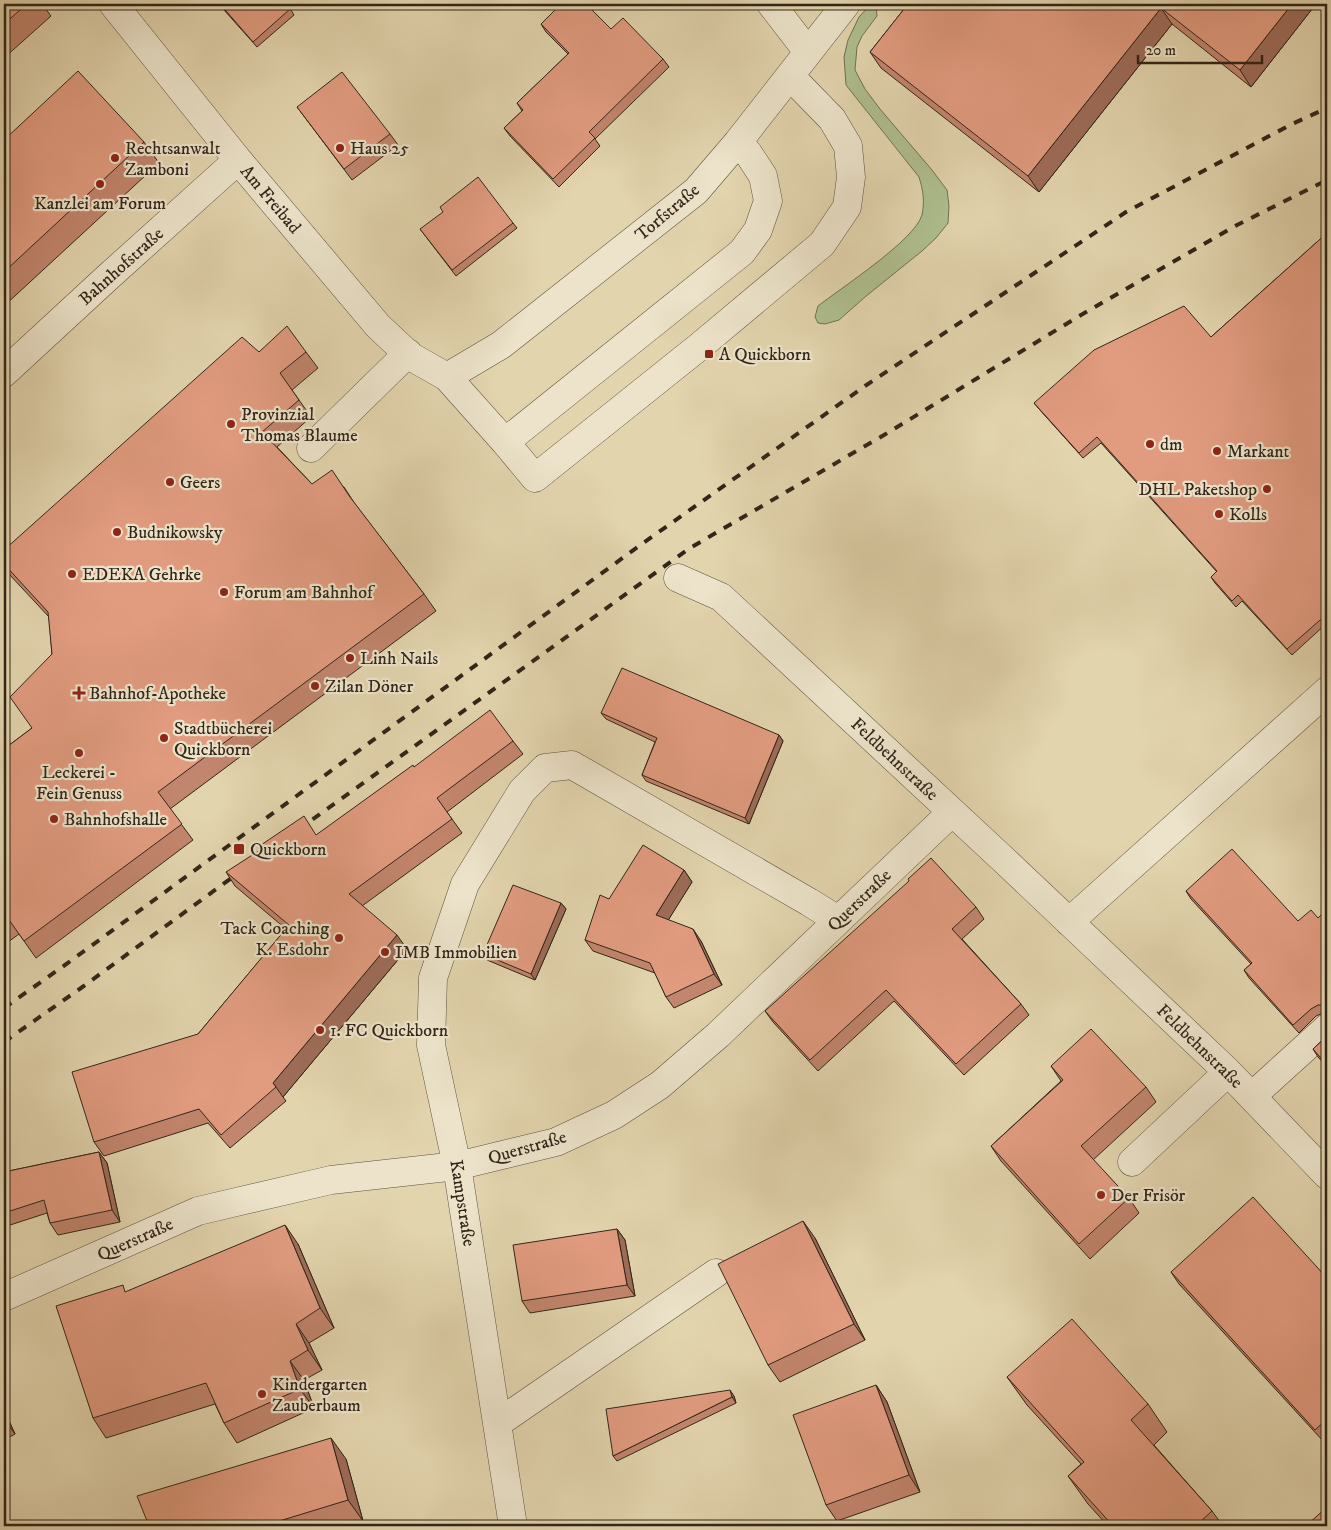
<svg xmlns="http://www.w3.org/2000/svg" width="1331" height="1530" font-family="'IM FELL DW Pica',serif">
<rect width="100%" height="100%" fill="#e2d4ad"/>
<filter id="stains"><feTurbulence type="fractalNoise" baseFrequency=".004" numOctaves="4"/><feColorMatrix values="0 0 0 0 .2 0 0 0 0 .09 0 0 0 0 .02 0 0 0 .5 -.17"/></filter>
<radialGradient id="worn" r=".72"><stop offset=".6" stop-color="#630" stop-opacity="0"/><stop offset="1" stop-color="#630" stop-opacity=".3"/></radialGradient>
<!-- green -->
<path fill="#aebe8e" stroke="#707254" d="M870 5 876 7 877 16 862 36 857 47 855 70 865 89 880 109 932 170 947 190 949 206 948 223 936 238 922 251 865 297 839 320 825 324 818 323 815 317 818 306C841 288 915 240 922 215 925 201 923 190 919 177L846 85 844 57 848 40 859 17Z"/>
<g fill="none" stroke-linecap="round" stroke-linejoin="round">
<defs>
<path id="minor" d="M113 4 238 160 378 326 410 356 447 377 505 442 535 478 700 346 822 244 847 207 851 177 848 146 832 119 790 76
M771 4 808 52
M4 373 108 277 238 160
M447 377 501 345 696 191 738 142 846 4
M505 442 742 252 758 230 768 201 763 176 748 153 738 142
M311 448 408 353
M678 578 721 597 1005 861 1228 1072 1327 1175
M1069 922 1327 691
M1252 1096 1327 1028
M1132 1162 1228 1072
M4 1297 198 1211 331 1180 457 1166 556 1142 614 1115 660 1085 718 1035 952 812
M498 1423 716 1273
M513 1526 457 1166 431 1045 433 978 465 884 522 791 545 768 572 765 809 902 838 920"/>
</defs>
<!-- minor casing -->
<use href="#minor" stroke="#5e523f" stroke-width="29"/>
<!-- minor -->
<use href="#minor" stroke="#ece3ca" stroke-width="28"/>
<!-- rail -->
<path stroke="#32261a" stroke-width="4" stroke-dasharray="9 9" stroke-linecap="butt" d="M298 830 690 548 884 435 1081 315 1237 225 1327 180
M4 1008 65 965 639 546 865 386 1126 212 1292 124 1327 108
M4 1042 81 988 241 871"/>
</g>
<!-- wall -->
<path fill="#c2856d" stroke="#32261a" d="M4 4H42L51 16 4 58Z
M220 4H298L291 10 294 15 257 47 224 10Z
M908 4H1316L1251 87 1172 24 1039 192 881 68 870 52Z
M541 24 611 29 663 59 669 67 595 139 600 146 559 187 510 136 504 128 522 111 517 103 568 54 546 32Z
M297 107 390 134 398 145 352 180Z
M4 140 144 142 159 163 4 306Z
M513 223 517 228 456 276 420 229Z
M1327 233V623L1292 655 1242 601 1236 607 1215 583 1211 577 1217 572 1101 443 1083 458 1039 409 1034 403 1211 337Z
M259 352H306L318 368 292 390 311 417 277 447 312 484 344 487 355 504 424 594 436 611 170 809 193 840 36 958 19 934 4 945V749L32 728 52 654 49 617 8 573 4 567V550Z
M601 713 779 735 783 741 749 824 646 781 642 775 655 742 606 719Z
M513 741 523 754 447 812 462 833 362 906 407 949 283 1097 286 1101 230 1148 208 1123 104 1156 94 1142 198 1034 286 929 235 886 226 872 317 835 414 767Z
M684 870 692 882 668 920 701 941 722 985 674 1008 666 997 655 973 593 951 585 940 609 899Z
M1186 891 1298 921 1318 918 1327 909V1013H1323L1316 1016 1299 1033 1249 978 1244 970 1251 964 1191 899Z
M561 903 566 909 535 980 487 960 483 954Z
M976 907 984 919 962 939 1021 1004 1029 1015 964 1075 894 1001 818 1071 773 1022 765 1011Z
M1327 1036V1067L1318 1057 1313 1049Z
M1051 1066 1146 1087 1156 1102 1093 1160 1129 1198 1139 1213 1090 1259 1001 1161 991 1146 1061 1081Z
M99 1152 107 1163 120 1222 58 1235 50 1223 47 1213 4 1227V1172Z
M617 1229 625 1240 635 1296 530 1313 522 1301Z
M815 1238 865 1340 780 1382 768 1365Z
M298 1244 334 1328 309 1343 322 1370 304 1380 314 1408 237 1443 224 1423 215 1404 106 1438 93 1418 128 1291Z
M1171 1272 1327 1278V1438L1323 1441 1179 1284Z
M1007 1377 1148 1404 1167 1432 1154 1445 1212 1511 1223 1526H1108L1088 1504 1068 1476 1081 1464 1027 1405Z
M876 1385 887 1402 920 1492 837 1521 826 1505Z
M734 1396 736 1403 617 1461 613 1456Z
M4 1410 15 1434 4 1440Z
M346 1459 363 1521 347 1526H149Z"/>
<!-- shaded-wall -->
<path fill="#9e6c59" stroke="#32261a" d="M1292 4H1316L1251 87 1240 70Z
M1161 8 1172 24 1039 192 1028 176Z
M779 735 783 741 749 824 745 818Z
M684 870 692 882 664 927 656 915Z
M561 903 566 909 535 980 531 974Z
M693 929 701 941 722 985 714 974Z
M397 935 407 949 283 1097 273 1083Z
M99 1152 107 1163 120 1222 112 1210Z
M803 1221 815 1238 865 1340 854 1324Z
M285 1225 298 1244 334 1328 320 1308Z
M617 1229 625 1240 635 1296 627 1285Z
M296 1324 309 1343 322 1370 308 1350Z
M290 1361 304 1380 314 1408 300 1389Z
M876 1385 887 1402 920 1492 909 1475Z
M730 1390 734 1396 736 1403 732 1397Z
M4 1410 15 1434 7 1423 4 1415Z
M331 1438 346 1459 363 1521 348 1500Z"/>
<!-- building -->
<path fill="#e19b7f" stroke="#32261a" d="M4 4H27L4 24Z
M220 4H287L286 5 290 9 253 42Z
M561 4H586L611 29 623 18 663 59 589 132 595 138 553 179 504 128 523 110 517 103 569 53 541 24Z
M908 4H1292L1240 70 1161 8 1028 176 870 52Z
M78 71 144 142 4 272V140Z
M342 72 390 134 344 169 297 107Z
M478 177 513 223 452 270 420 229 443 212 440 207Z
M1327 233V614L1287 649 1238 595 1232 601 1211 577 1217 571 1097 437 1079 453 1034 403 1094 350 1184 306 1211 337Z
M287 326 306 352 280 373 299 400 262 432 312 484 332 470 350 497 424 594 158 792 182 824 24 941 7 917 4 920V749L32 728 10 697 52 654 48 612 4 564V550L242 337 259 352Z
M622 668 779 735 745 818 642 775 657 738 601 713Z
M490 710 513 741 437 798 452 819 349 894 397 935 273 1083 276 1087 221 1135 199 1109 94 1142 72 1072 198 1034 289 925 226 872 260 850 258 847 304 816 316 835 413 765 414 767Z
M643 845 684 870 656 915 693 929 714 974 666 997 650 963 585 940 600 895 609 899Z
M1232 849 1298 921 1311 910 1318 918 1327 909V1006L1326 1005H1318L1311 1009 1293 1025 1244 970 1252 963 1186 891Z
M931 858 976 907 952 929 1021 1004 956 1064 886 990 810 1060 765 1011 909 881 908 879Z
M513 885 561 903 531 974 483 954Z
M1091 1029 1146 1087 1081 1146 1129 1198 1079 1244 991 1146 1063 1080 1051 1066Z
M1327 1036V1065L1313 1049Z
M99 1152 112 1210 50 1223 44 1200 4 1213V1172Z
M1253 1197 1327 1278V1419L1315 1430 1171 1272Z
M803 1221 854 1324 768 1365 718 1264Z
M285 1225 320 1308 296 1324 308 1350 290 1361 300 1389 224 1423 206 1383 93 1418 56 1306 123 1285 125 1292Z
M617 1229 627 1285 522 1301 513 1245Z
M1072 1319 1148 1404 1131 1420 1212 1511 1201 1521 1206 1526H1113L1068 1476 1084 1462 1007 1377Z
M876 1385 909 1475 826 1505 793 1415Z
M730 1390 732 1397 613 1456 606 1409Z
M4 1415 7 1423 4 1425Z
M331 1438 348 1500 263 1526H149L137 1496Z
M1327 1507V1526H1309L1307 1525Z"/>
<!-- markers -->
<g fill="#8f2418" stroke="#ece3ca" stroke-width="2">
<circle cx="340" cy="148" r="5"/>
<circle cx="115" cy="158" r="5"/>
<circle cx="100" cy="184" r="5"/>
<rect x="704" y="349" width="10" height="10" rx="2.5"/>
<circle cx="231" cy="424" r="5"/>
<circle cx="1150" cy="444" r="5"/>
<circle cx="1217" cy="451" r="5"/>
<circle cx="170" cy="482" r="5"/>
<circle cx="1267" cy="489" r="5"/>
<circle cx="1219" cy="514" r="5"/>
<circle cx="117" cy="532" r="5"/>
<circle cx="72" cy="574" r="5"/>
<circle cx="224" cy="592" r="5"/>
<circle cx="350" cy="658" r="5"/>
<circle cx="315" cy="686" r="5"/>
<path d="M76.5 685.5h5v5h5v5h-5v5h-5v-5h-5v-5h5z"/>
<circle cx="164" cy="738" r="5"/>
<circle cx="79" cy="753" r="5"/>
<circle cx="54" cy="819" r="5"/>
<rect x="233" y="843" width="12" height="12" rx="2.5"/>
<circle cx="339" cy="938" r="5"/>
<circle cx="385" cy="952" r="5"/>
<circle cx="320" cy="1030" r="5"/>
<circle cx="1101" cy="1195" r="5"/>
<circle cx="262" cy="1394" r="5"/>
</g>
<g text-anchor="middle" stroke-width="4.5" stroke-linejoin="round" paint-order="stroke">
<!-- poi labels -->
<g font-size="18" fill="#32261a" stroke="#ece3ca" text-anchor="start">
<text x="125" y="154">Rechtsanwalt<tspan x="125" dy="21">Zamboni</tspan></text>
<text x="350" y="154">Haus 25</text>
<text x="100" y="209" text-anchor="middle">Kanzlei am Forum</text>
<text x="719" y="360">A Quickborn</text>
<text x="241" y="420">Provinzial<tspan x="241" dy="21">Thomas Blaume</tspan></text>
<text x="1160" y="450">dm</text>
<text x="1227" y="457">Markant</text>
<text x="180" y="488">Geers</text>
<text x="1257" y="495" text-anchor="end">DHL Paketshop</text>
<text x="1229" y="520">Kolls</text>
<text x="127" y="538">Budnikowsky</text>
<text x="82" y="580">EDEKA Gehrke</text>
<text x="234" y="598">Forum am Bahnhof</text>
<text x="360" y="664">Linh Nails</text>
<text x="325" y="692">Zilan Döner</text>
<text x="89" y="699">Bahnhof-Apotheke</text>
<text x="174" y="734">Stadtbücherei<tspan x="174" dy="21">Quickborn</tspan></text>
<text x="79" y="778" text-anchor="middle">Leckerei -<tspan x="79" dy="21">Fein Genuss</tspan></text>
<text x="64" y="825">Bahnhofshalle</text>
<text x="250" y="855">Quickborn</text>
<text x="329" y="934" text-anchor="end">Tack Coaching<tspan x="329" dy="21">K. Esdohr</tspan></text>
<text x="395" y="958">IMB Immobilien</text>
<text x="330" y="1036">1. FC Quickborn</text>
<text x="1111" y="1201">Der Frisör</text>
<text x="272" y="1390">Kindergarten<tspan x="272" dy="21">Zauberbaum</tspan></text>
</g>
<!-- street labels -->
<g font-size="18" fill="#32261a" stroke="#ece3ca">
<text transform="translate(271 199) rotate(50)" y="6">Am Freibad</text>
<text transform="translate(667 212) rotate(-40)" y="6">Torfstraße</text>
<text transform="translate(121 266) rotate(-42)" y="6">Bahnhofstraße</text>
<text transform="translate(895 759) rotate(43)" y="6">Feldbehnstraße</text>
<text transform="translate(859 900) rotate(-44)" y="6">Querstraße</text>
<text transform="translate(1200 1046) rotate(44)" y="6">Feldbehnstraße</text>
<text transform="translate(527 1147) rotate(-16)" y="6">Querstraße</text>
<text transform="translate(463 1203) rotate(81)" y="6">Kampstraße</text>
<text transform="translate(135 1239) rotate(-24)" y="6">Querstraße</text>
</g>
</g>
<!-- margin -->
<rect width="1331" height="1530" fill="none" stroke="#e2d4ad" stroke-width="20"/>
<rect x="5" y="5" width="1321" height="1520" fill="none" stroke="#32261a" stroke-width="2.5"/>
<rect x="10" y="10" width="1311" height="1510" fill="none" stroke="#32261a"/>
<!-- scale -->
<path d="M1138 55v8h124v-8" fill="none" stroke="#32261a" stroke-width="2.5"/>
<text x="1146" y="55" font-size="15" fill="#32261a" stroke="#ece3ca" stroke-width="4" paint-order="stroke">20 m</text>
<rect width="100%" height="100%" filter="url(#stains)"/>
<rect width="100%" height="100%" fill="url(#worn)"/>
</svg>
